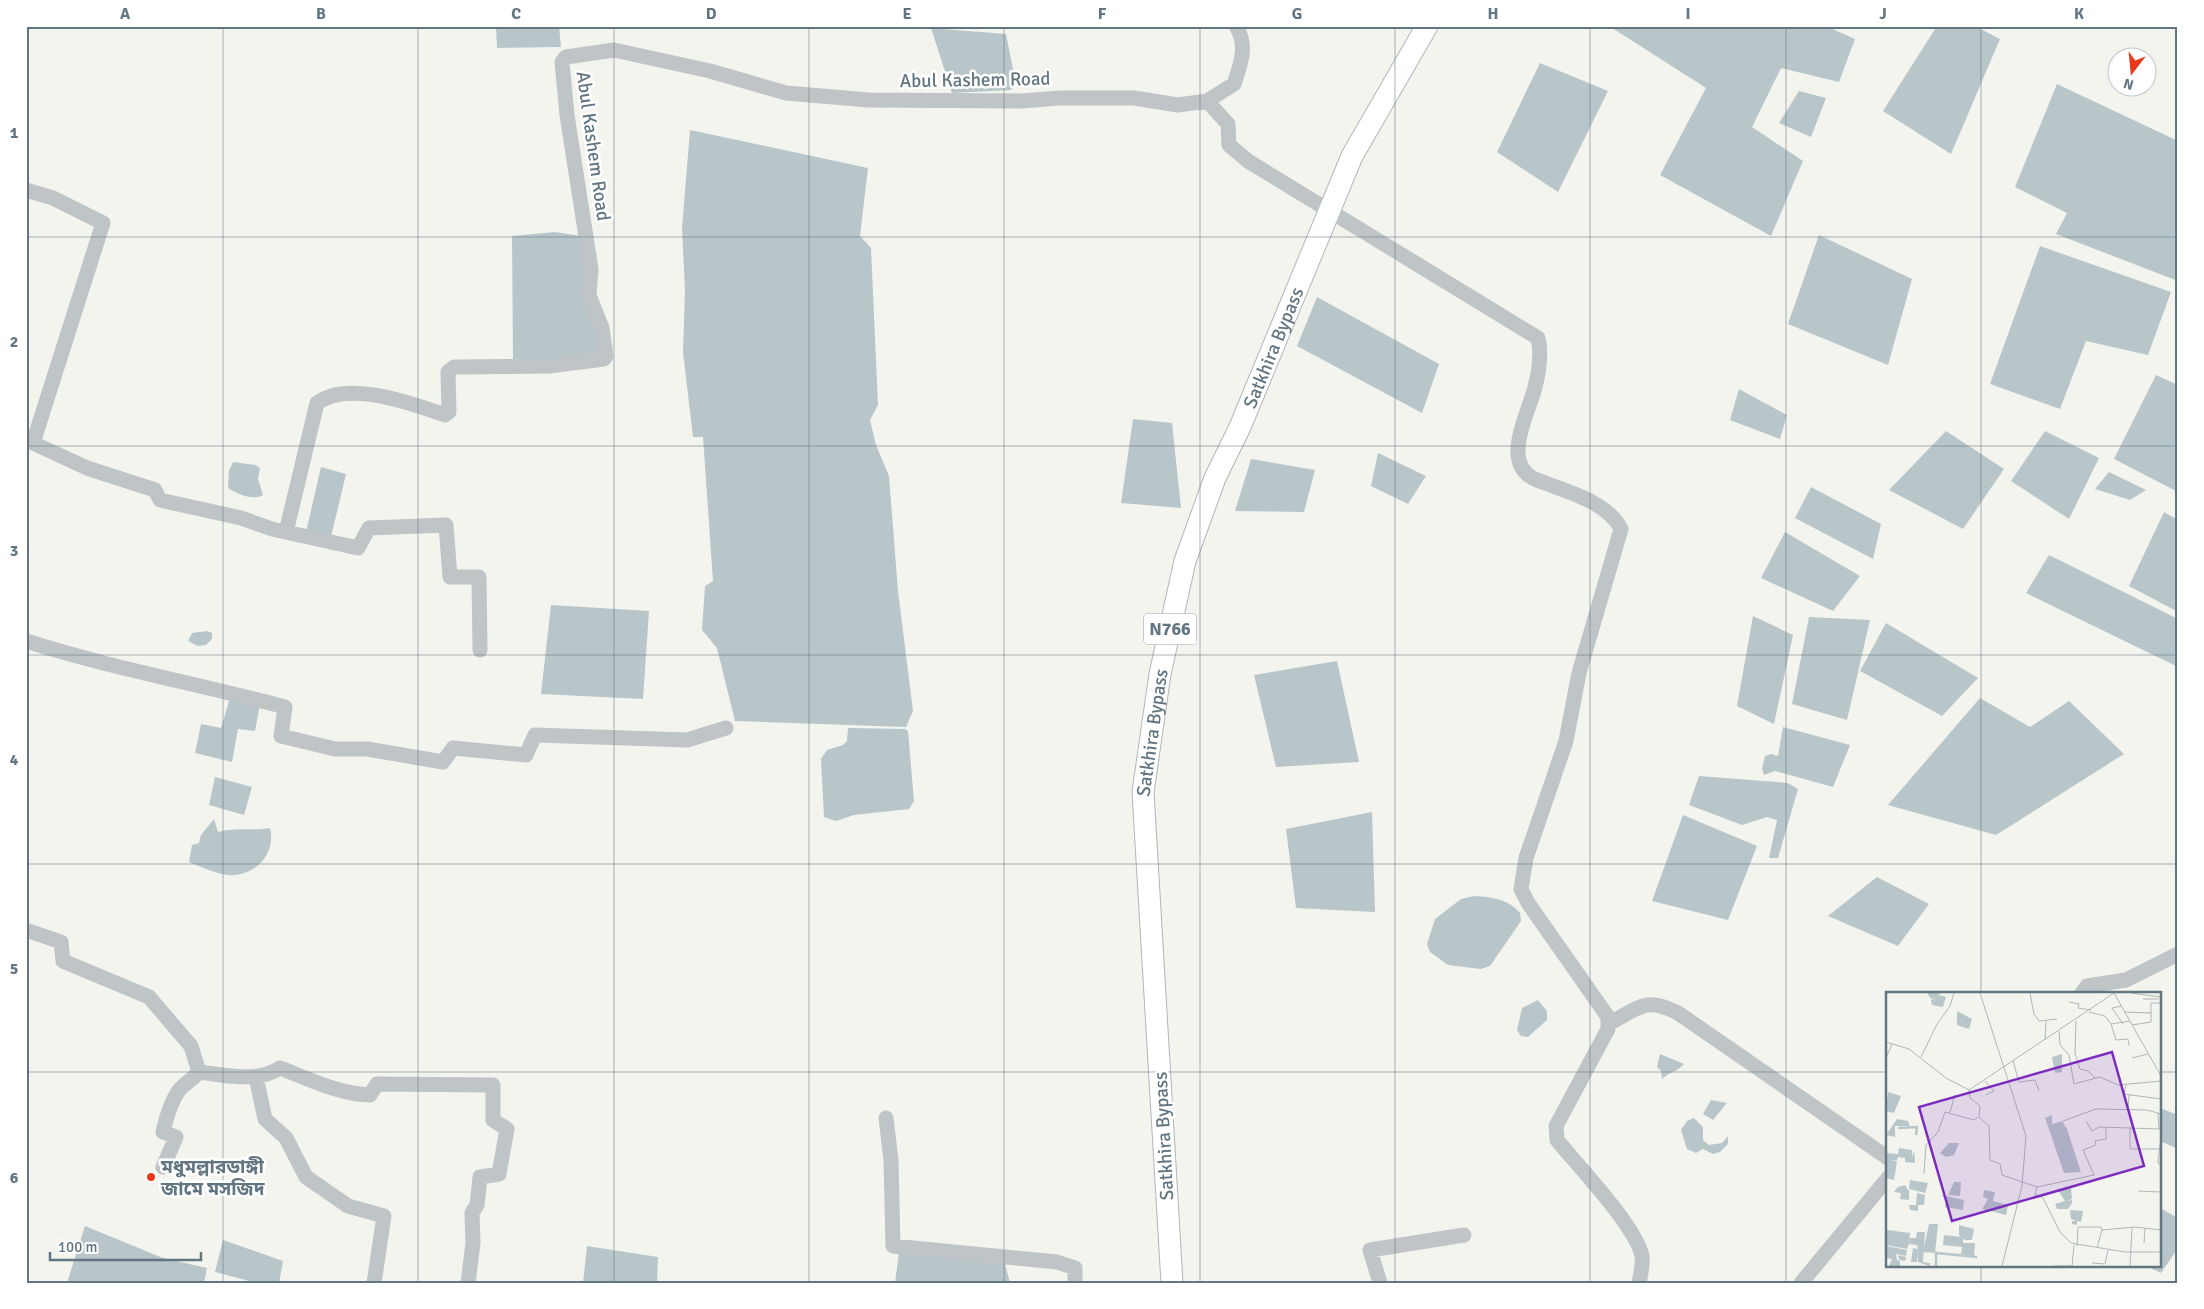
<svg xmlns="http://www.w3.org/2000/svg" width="2204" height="1309" font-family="Signika,'Noto Sans Bengali',sans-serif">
<rect width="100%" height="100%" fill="#f4f4ef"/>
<!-- water -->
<path fill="#b8c6c9" d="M496 26H559L561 47 497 48Z
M1609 26H1826L1855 39 1839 82 1781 68 1752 127 1803 161 1771 236 1660 175 1706 88Z
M1937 26H1975L2000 39 1951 154 1883 111Z
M931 28 1006 34 1015 79 1011 90 952 93Z
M1540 63 1608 91 1558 192 1497 152Z
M2057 84 2178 141V281L2056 234 2067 213 2015 187Z
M1799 91 1826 98 1811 137 1779 123Z
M690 130 868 168 860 236 871 248 878 405 870 420 876 445 889 476 898 591 913 711 906 727 735 721 717 648 702 630 705 586 713 581 703 437H693L683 352 685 290 682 228Z
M555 232 581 236 601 355 513 362 512 236Z
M1819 235 1912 279 1888 365 1788 324Z
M2040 246 2171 292 2148 355 2086 341 2060 409 1990 384Z
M1317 297 1439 364 1422 413 1297 346Z
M2156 375 2178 385V492L2114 459Z
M1739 389 1787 415 1780 439 1730 420Z
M1133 419 1172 423 1181 508 1121 503Z
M1946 431 2004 469 1963 529 1889 490Z
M2045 431 2099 458 2069 519 2011 481Z
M1378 453 1426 476 1408 504 1371 486Z
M1251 459 1315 470 1304 512 1235 511Z
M233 462 255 465 260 468 258 479 263 495C253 501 237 494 228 488L229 471Z
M321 467 346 474 331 537 306 532Z
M2109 472 2146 490 2130 500 2095 489Z
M1811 487 1881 524 1873 559 1795 518Z
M2164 512 2178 520V612L2129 586Z
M1785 532 1860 576 1833 611 1761 578Z
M2049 555 2178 619V667L2026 593Z
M551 605 649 611 643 699 541 694Z
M1753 616 1793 635 1774 724 1737 706Z
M1809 617 1870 620 1847 720 1792 704Z
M1886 623 1978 678 1942 716 1860 671Z
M207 631 212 633V639L206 645 198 646 188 641 192 633Z
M1337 661 1359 762 1276 767 1254 675Z
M230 698 260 704 255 731 238 729 232 762 195 753 201 724 221 728Z
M1980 698 2030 727 2069 701 2124 754 1996 835 1888 805Z
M1783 727 1850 745 1833 787 1775 771 1764 775 1762 769 1765 756 1771 754 1778 756Z
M848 728 905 729 908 731 914 801 909 809 854 815 836 821 824 817 821 759 827 750 843 745 847 741Z
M1699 776 1788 783 1798 789 1778 858H1769L1777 820 1767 817 1742 825 1689 805Z
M215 777 252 787 244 815 209 805Z
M1372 812 1375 912 1296 908 1286 829Z
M1683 815 1757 846 1728 920 1652 901Z
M214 819 218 832C236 827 252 831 270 828 276 851 259 873 235 875 221 877 202 867 189 862L192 845 199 843 201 835Z
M1877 877 1929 904 1898 946 1828 916Z
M1474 896C1492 897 1508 899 1520 913L1521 921 1490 966 1481 969 1448 965 1430 952 1427 944 1435 919 1461 899Z
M1538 1000 1547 1011V1020L1528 1037 1521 1036 1517 1030 1522 1008Z
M1660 1054 1684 1064C1677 1072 1669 1072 1662 1079L1661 1071 1657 1067Z
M1711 1100 1727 1103 1713 1120 1703 1114Z
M2160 1108 2178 1115V1149L2160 1141Z
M1694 1118 1703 1127V1140L1709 1145 1722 1143 1728 1136V1144L1720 1152 1713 1154 1703 1149 1696 1153 1687 1149 1681 1130 1687 1121Z
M2160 1208 2178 1218V1248L2161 1273 2144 1265H2160Z
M85 1226 163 1258 207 1268 204 1283H67Z
M223 1240 283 1261 279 1283H257L215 1272Z
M587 1246 658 1257 657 1283H583Z
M899 1252 1004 1260 1010 1283H895Z"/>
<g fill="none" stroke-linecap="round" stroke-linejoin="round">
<defs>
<g id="highway">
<path id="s1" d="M1172 1283 1143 792 1160 674 1185 561 1215 478 1240 427 1352 156 1427 26"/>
</g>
</defs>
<!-- highway casing -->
<use href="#highway" stroke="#b2b6b9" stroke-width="23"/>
<!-- minor -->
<path stroke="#bfc4c6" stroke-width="15" d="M1207 101 1228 124 1229 145 1248 161 1538 338C1542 355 1539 373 1534 391 1527 416 1500 465 1537 480 1565 491 1607 501 1621 529L1579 673 1566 741 1526 858 1521 889 1528 903 1608 1017V1029L1556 1126 1557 1140C1577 1165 1636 1226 1642 1256 1643 1264 1641 1274 1639 1283
M26 190 53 198 103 223 33 443 26 441
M33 443 87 468 155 490 160 500 241 518 272 529 358 548 369 528 446 525 450 577H479L480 650
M286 532 317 403C348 380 411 403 445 415L449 412 448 372 454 367 549 366 604 359 606 356 602 328 589 295 591 269 567 115 562 62 566 57 614 50 710 71 786 93 869 100 1022 101 1059 98H1134L1178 105 1207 101 1234 84C1241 63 1248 46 1236 26
M26 641C111 668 199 684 285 707L281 736 335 749H367L443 762 453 748 526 755 535 735 687 740 726 728
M26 930 61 942 63 961 149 997 191 1046 199 1072C225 1075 257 1083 280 1068 309 1079 339 1094 370 1095L377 1084 493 1085V1120L507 1129 499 1174 480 1177 477 1205 472 1213 473 1243 468 1283
M2082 993 2087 986 2126 980 2178 954
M1608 1024C1639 1008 1645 996 1678 1013L1888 1158
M256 1077 265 1119 286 1138 306 1177 348 1206 384 1216 374 1283
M886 1118 891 1160 893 1246 1057 1262 1075 1268V1283
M163 1167 176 1137 163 1132C166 1119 171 1099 181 1088 187 1082 193 1079 199 1072
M1380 1283 1370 1250 1464 1235
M1801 1283 1888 1178"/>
<!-- highway -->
<use href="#highway" stroke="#fff" stroke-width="21"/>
</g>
<!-- grid -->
<path fill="none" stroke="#627682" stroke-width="1" stroke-opacity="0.55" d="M223 26V1283M418 26V1283M614 26V1283M809 26V1283M1004 26V1283M1200 26V1283M1395 26V1283M1590 26V1283M1786 26V1283M1981 26V993M26 237H2178M26 446H2178M26 655H2178M26 864H2178M26 1072H1888M2160 1072H2178M1981 1265V1283"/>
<!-- markers -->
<circle fill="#e93a1b" stroke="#fff" stroke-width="2" cx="151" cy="1177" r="5"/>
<g text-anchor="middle" stroke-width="5" stroke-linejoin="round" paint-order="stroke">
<!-- shield labels -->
<rect fill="#fff" stroke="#919fa8" stroke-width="1" x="1144" y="613.5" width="52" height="31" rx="4"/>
<g font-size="18" font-weight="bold" fill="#627682">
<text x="1170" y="635">N766</text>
</g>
<!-- street labels -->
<g font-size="19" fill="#627682" stroke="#fff">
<text transform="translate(975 79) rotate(-1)" y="7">Abul Kashem Road</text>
<text transform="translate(594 146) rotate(82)" y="7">Abul Kashem Road</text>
<text dy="7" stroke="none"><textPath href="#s1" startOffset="958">Satkhira Bypass</textPath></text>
<text dy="7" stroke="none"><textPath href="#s1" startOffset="552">Satkhira Bypass</textPath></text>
<text transform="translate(1163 1136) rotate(-93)" y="7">Satkhira Bypass</text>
</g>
<!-- poi labels -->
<g font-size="19" font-weight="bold" fill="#627682" stroke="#fff" text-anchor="start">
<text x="161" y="1173">মধুমল্লারডাঙ্গী<tspan x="161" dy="22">জামে মসজিদ</tspan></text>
</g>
</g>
<!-- overview -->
<g transform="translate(1886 992)">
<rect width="275" height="275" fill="#f4f4ef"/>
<path d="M55 1 53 2 51 7 53 3 60 5 57 15 46 13 45 8 50 6 45 7 41 1ZM71 19 86 27 83 37 71 33ZM176 62V80L169 81 166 65ZM2 100 15 104 8 121 0 119ZM166 123V132L176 129 181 137 195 180 178 181 159 126ZM11 127 22 129 24 134H9V145L0 143ZM63 151H73L68 163 60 165 54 161ZM13 156 26 158V165L28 158 29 171 19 170V166L12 165 11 168H5L11 169 8 188 0 186V161L12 162ZM24 188 42 191 39 201 23 197ZM68 190H75L74 204 62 203ZM19 193 23 199V208L14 207 15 201 8 200 12 195ZM185 196 186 207 180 209 186 208V211L182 217H171L169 212 179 209 171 197ZM98 198 109 200 107 209 122 213 120 223 96 217 102 207 97 205ZM31 201 39 203 38 213H32V219L24 218 23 213H30ZM56 203 78 208 77 218 59 215 60 207ZM184 218 197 219 195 230 191 229V233L186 232V229H191L185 227ZM43 232H52L49 261 37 260ZM73 233 88 237 86 248H79L73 243ZM1 238 24 241 23 252 24 246H30L31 240H39L37 270 44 271V274L32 270V258L31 270H25L27 256 32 257 31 253 23 252 21 257 0 253ZM58 243 77 245V251H89L88 264 75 262 76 255 57 253ZM0 254 21 258 20 264 10 262 11 268 14 269 12 263 20 265 19 269 14 268V274H3L6 267 0 266Z" fill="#b8c6c9"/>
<path fill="none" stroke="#b8c6c9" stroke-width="2.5" d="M12 136 31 135 30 143M50 274V261L91 265"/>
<path fill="none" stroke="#adb7b9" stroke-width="1" d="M94 1 140 144 136 194 116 274M144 1 148 22 153 29 171 27M228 1 275 84M245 1 275 5M257 7H273M183 10 193 12 192 16 205 18M236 14 226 16 237 32M203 20 219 24 225 32M239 20 265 21M190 29 189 61 194 77 202 79 209 86M246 33 265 30V11H275M173 39 174 53 183 63 188 92 214 85 232 93 275 89M159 48 160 29M0 50 23 57 60 86 83 98 228 1M243 54 242 47 230 48 225 32 244 29M35 65 51 32 64 14 68 1M0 66 6 52M246 66 262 62M127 69 133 90 149 88 153 99M99 89 108 99 100 103M240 93 238 102 275 107M83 98 84 106 94 114 93 125 103 134 104 168 114 172 116 183 151 195M242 119 243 103M64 120 69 103M272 121 273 137 244 136V157H273M177 129 210 117 261 118 275 122M200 129 206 139 213 135 244 136M275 145 272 171 275 173M38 182 40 153 52 140 59 120 88 128 92 125M151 195 149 202 157 206 174 240 185 251 239 260H275M151 195 208 183 197 158 210 153 209 149 220 147V135M252 199 275 200M258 251 259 236M191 254 192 235H215L216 238M211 256 216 238 249 235 275 238M206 271 219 272 222 258M168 274H186L188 253M244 274 246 236"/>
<path fill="#7b2cbf" fill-opacity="0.15" stroke="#7b2cbf" stroke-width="2.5" d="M226 60 258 174 66 229 33 115Z"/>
<rect width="275" height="275" fill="none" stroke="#627682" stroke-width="2.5"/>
</g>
<!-- border -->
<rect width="2204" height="1309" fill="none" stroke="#ffffff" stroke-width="55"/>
<!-- north arrow -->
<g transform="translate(2132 72) rotate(196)"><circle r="24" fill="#ffffff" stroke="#c0c8cd"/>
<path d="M0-4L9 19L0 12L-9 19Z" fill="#e93a1b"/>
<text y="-8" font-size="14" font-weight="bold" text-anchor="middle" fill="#627682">N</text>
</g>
<!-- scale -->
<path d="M50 1252v8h151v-8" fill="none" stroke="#627682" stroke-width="2.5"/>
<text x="58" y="1252" font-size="15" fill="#627682" stroke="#ffffff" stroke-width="4" paint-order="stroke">100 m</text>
<rect x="28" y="28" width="2148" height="1254" fill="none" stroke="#627682" stroke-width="2"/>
<g font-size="16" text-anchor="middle" font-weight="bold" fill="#627682">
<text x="125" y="19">A</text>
<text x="321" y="19">B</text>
<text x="516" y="19">C</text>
<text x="711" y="19">D</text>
<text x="907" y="19">E</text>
<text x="1102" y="19">F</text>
<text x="1297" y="19">G</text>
<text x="1493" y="19">H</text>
<text x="1688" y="19">I</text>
<text x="1883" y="19">J</text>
<text x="2079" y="19">K</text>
<text x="14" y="138">1</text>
<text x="14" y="347">2</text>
<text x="14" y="556">3</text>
<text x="14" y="765">4</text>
<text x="14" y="974">5</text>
<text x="14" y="1183">6</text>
</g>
</svg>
